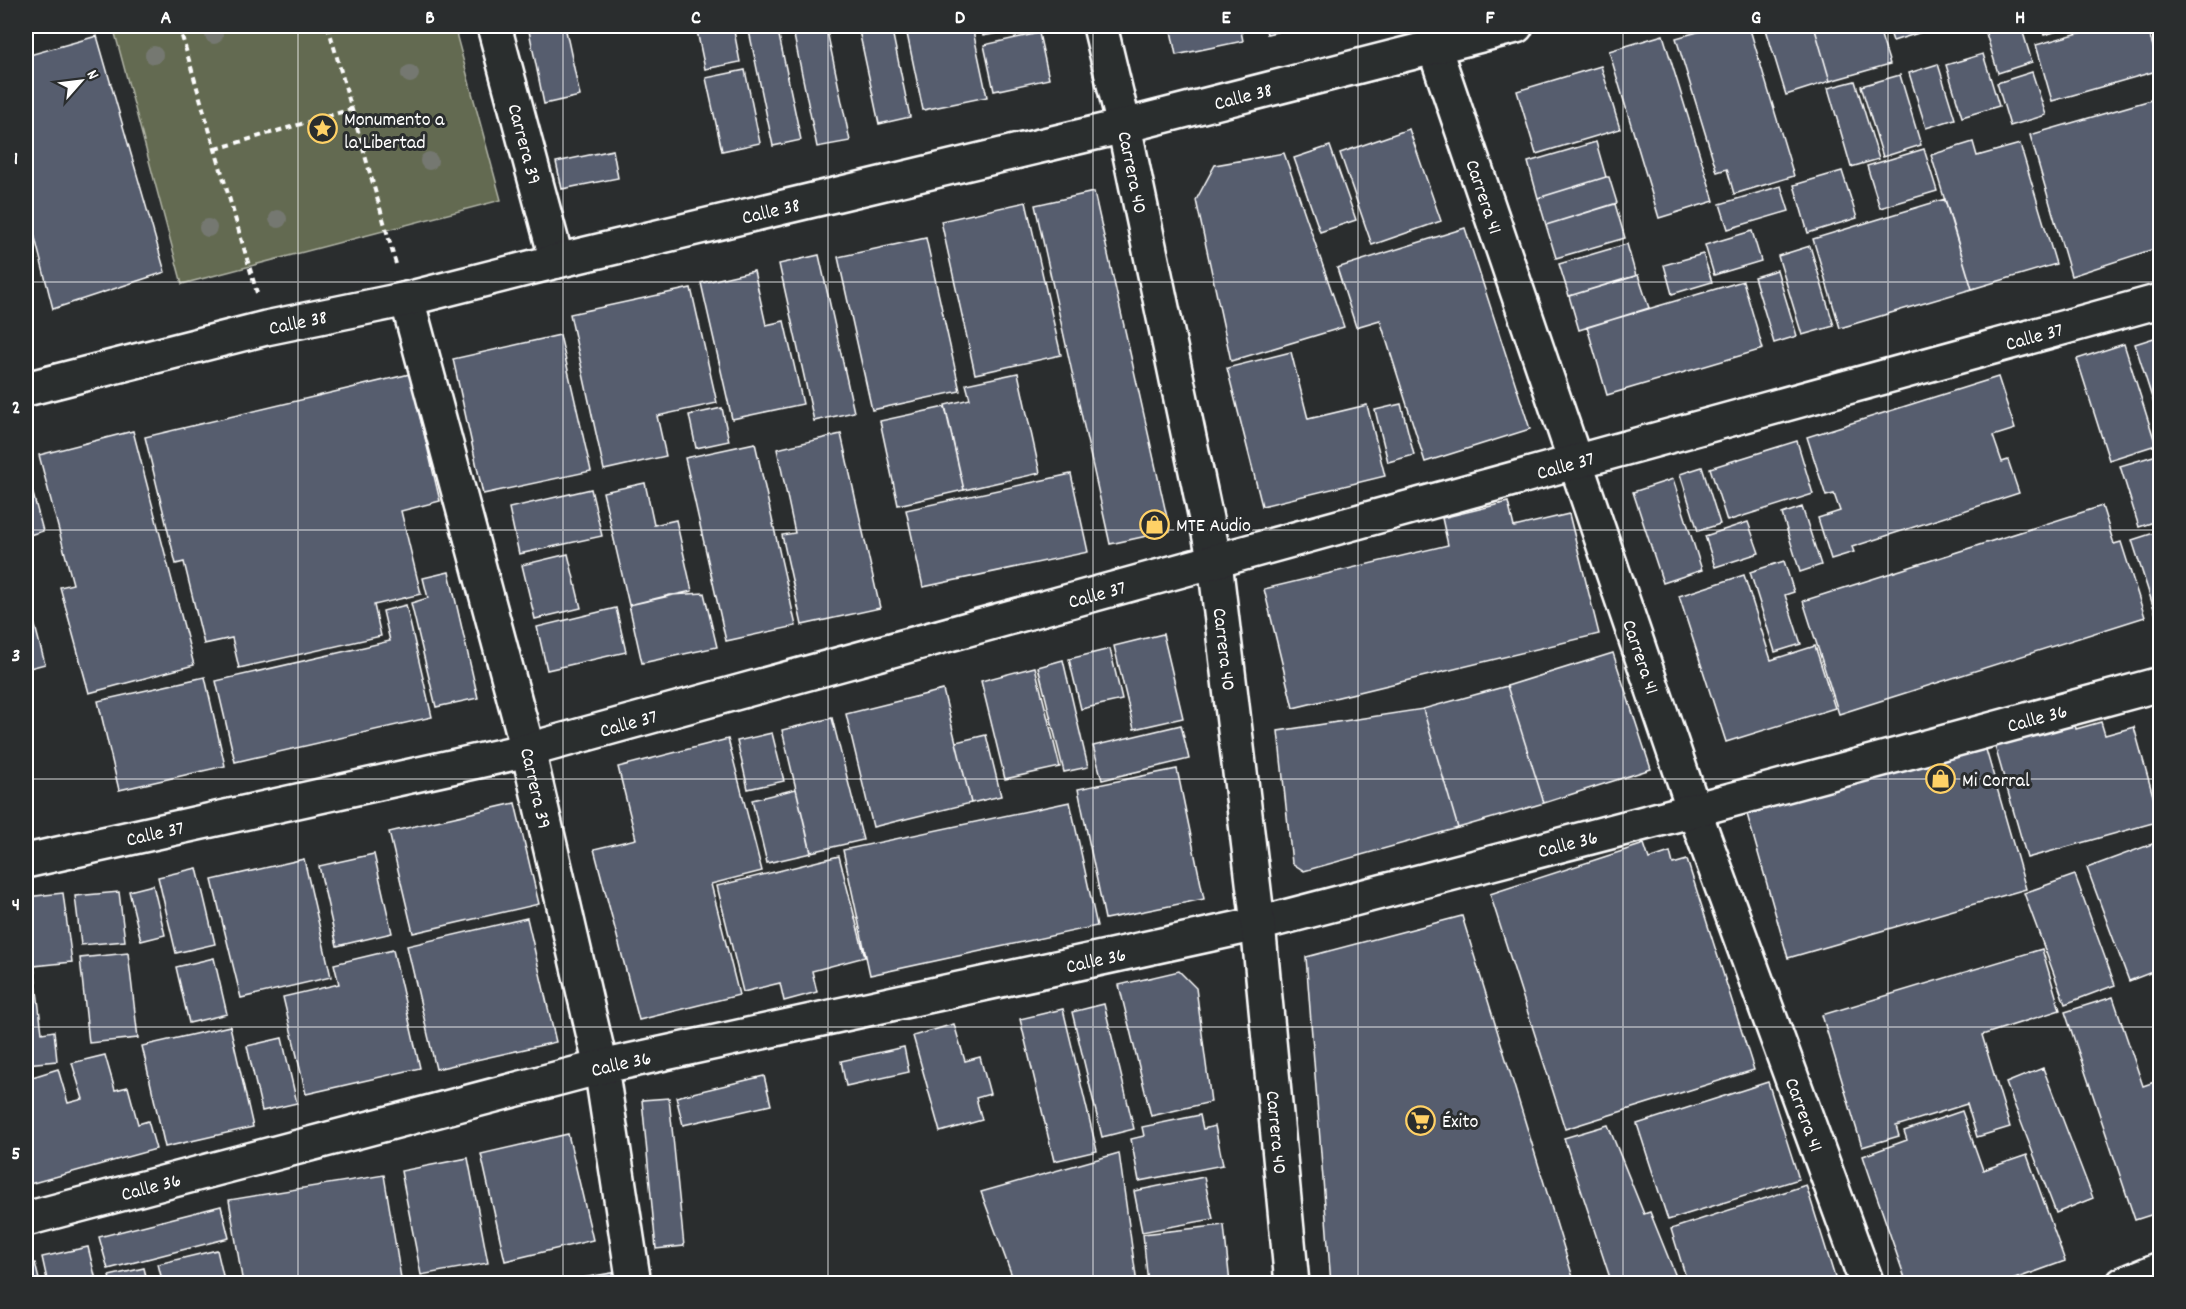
<svg xmlns="http://www.w3.org/2000/svg" width="2186" height="1309" font-family="Dekko,sans-serif">
<rect width="100%" height="100%" fill="#2a2d2e"/>
<filter id="ink" filterUnits="userSpaceOnUse"><feTurbulence type="fractalNoise" baseFrequency=".0167" numOctaves="2"/><feDisplacementMap in="SourceGraphic" scale="12" xChannelSelector="R" yChannelSelector="G"/><feConvolveMatrix kernelMatrix="1 2 1 2 8 2 1 2 1" color-interpolation-filters="sRGB"/></filter>
<g filter="url(#ink)">
<!-- green -->
<path fill="#646b51" stroke="#b2b5a8" stroke-width="1.5" d="M113 26H454L501 200 182 284Z"/>
<!-- building -->
<path fill="#565d6e" stroke="#fff" stroke-width="1.5" d="M528 26H565L580 96 544 104Z
M696 26H733L740 62 705 69Z
M748 26H777L801 140 773 146Z
M792 26H826L850 141 817 147Z
M858 26H891L910 117 879 124Z
M921 26H972L987 97 923 110 906 29Z
M981 26H1037L983 36Z
M1170 26H1240L1243 41 1176 55Z
M1265 26H1302L1267 34Z
M1719 26H1749L1794 176 1734 194 1727 169 1717 172 1676 38Z
M1765 26H1814L1830 81 1786 95Z
M1814 26H1878L1890 64 1830 81Z
M1888 26H1923L1925 31 1893 41Z
M1931 26H1955L1933 32Z
M2001 26H2021L2032 62 1998 73 1985 30Z
M2041 26H2075L2044 35Z
M2104 26H2147L2160 70 2052 101 2036 45Z
M1039 33 1049 79 994 91 984 45Z
M1663 35 1714 201 1659 218 1609 51Z
M97 36 165 272 53 309 26 202V56Z
M1983 54 1999 106 1962 117 1946 65Z
M1938 64 1955 119 1926 128 1909 73Z
M1601 66 1620 129 1536 154 1517 91Z
M745 70 760 143 722 151 706 78Z
M2032 72 2046 115 2010 126 1997 83Z
M1900 75 1921 145 1883 157 1861 86Z
M1855 81 1879 159 1851 167 1828 88Z
M2158 98 2160 105V247L2071 276 2030 135Z
M1409 129 1441 221 1372 245 1340 153Z
M1596 142 1606 177 1538 198 1528 162Z
M1973 142 1977 156 2020 144 2056 264 1972 289 1931 155Z
M1330 146 1356 220 1320 232 1294 158Z
M1924 149 1937 191 1880 208 1867 166Z
M613 150 618 178 562 189 556 162Z
M1284 153 1344 327 1231 361 1196 200 1215 165Z
M1842 171 1857 218 1808 233 1794 185Z
M1606 177H1609L1617 203 1546 225 1538 198Z
M1781 186 1789 211 1728 229 1720 204Z
M1094 192 1170 531 1110 544 1035 205Z
M1945 199 1972 289 1840 328 1813 239Z
M1026 202 1061 355 975 374 941 221Z
M1615 204 1625 238 1556 258 1546 225Z
M1465 228 1530 429 1425 462 1380 320 1356 327 1337 268Z
M1752 231 1761 261 1714 275 1705 245Z
M926 238 960 391 872 410 838 257Z
M1627 244 1636 276 1569 296 1559 264Z
M1810 246 1834 326 1802 335 1778 256Z
M1703 254 1712 282 1672 294 1664 265Z
M819 255 854 412 814 421 779 264Z
M1777 270 1797 336 1774 343 1754 277Z
M754 271 766 325 784 321 803 404 732 419 701 283Z
M1638 275 1649 308 1579 330 1569 296Z
M1743 281 1763 349 1607 395 1587 327Z
M691 288 717 403 657 416 666 456 604 470 570 314Z
M560 335 591 471 483 494 453 359Z
M2160 336V423L2135 344Z
M2124 344 2156 445 2109 460 2077 359Z
M1291 352 1308 419 1367 405 1385 476 1262 506 1227 368Z
M1018 373 1040 473 964 490 945 405 970 399 966 384Z
M410 374 440 501 401 511 421 594 374 605 381 636 239 668 232 638 204 644 184 562 176 564 145 437Z
M1998 377 2015 429 1993 436 2002 462 2008 460 2019 493 1852 547 1854 552 1831 559 1818 518 1840 511 1834 494 1826 496 1807 437Z
M1401 404 1414 455 1388 462 1375 410Z
M945 407 964 490 898 505 880 421Z
M722 408 729 441 696 448 689 415Z
M133 431 194 665 89 693 60 587 73 584 39 455Z
M841 434 880 608 802 625 782 535 795 533 777 449Z
M1797 441 1813 494 1727 521 1710 468Z
M755 443 796 626 726 641 685 458Z
M2160 454V520L2139 527 2120 466Z
M1702 467 1720 524 1698 531 1680 474Z
M26 468 43 531 26 536Z
M1071 474 1088 552 923 587 906 510Z
M1673 479 1702 570 1663 583 1633 492Z
M645 483 654 525 676 520 692 591 629 605 603 492Z
M591 489 602 536 519 554 509 508Z
M1508 502 1514 527 1569 514 1599 634 1293 708 1264 589 1448 545 1442 518Z
M2102 506 2114 544 2121 542 2145 617 1839 714 1803 601Z
M1802 507 1821 565 1800 572 1782 514Z
M1748 522 1759 553 1715 567 1705 536Z
M2160 531V616L2157 618 2132 540Z
M568 554 581 608 535 619 522 565Z
M1784 561 1794 592 1785 595 1801 644 1775 652 1750 572Z
M449 572 478 698 436 707 411 603 428 598 423 578Z
M1744 575 1771 660 1815 646 1835 708 1726 742 1679 596Z
M26 592 45 664 26 669Z
M704 593 717 647 642 663 629 605 670 595Z
M406 605 432 717 235 762 216 681 390 641 383 611Z
M616 608 626 652 547 670 537 627Z
M1163 634 1183 718 1134 729 1114 646Z
M1110 649 1122 700 1081 709 1069 659Z
M1613 653 1651 769 1544 803 1507 686Z
M1063 660 1088 767 1064 772 1038 667Z
M1035 667 1060 767 1005 779 981 681Z
M205 677 225 766 119 790 98 701Z
M1507 686 1544 803 1458 828 1423 709Z
M943 690 971 803 873 827 846 714Z
M2160 696V718L2155 698Z
M1423 709 1458 828 1304 871 1292 863 1278 731Z
M832 718 863 840 811 852 782 730Z
M2074 721 2076 729 2101 722 2105 735 2134 727 2160 821 2027 858 1994 743Z
M1181 725 1189 759 1102 780 1093 746Z
M772 733 784 781 748 789 737 741Z
M986 735 1001 796 971 803 956 742Z
M728 739 762 871 711 884 739 995 639 1020 594 849 636 839 618 767Z
M1985 746 2026 889 1788 958 1747 814Z
M1177 769 1204 899 1105 919 1078 789Z
M796 789 811 853 767 863 752 800Z
M1070 802 1097 926 870 975 843 850Z
M515 803 539 904 413 933 389 832Z
M2160 841V969L2129 981 2087 868Z
M1644 844 1649 859 1670 852 1673 864 1687 860 1754 1070 1565 1129 1490 894Z
M374 854 392 933 337 946 319 866Z
M839 856 865 957 812 971 817 992 784 1001 780 983 743 992 717 886Z
M304 859 331 977 241 998 212 880Z
M197 868 215 944 176 953 158 877Z
M2075 875 2115 985 2065 1004 2024 893Z
M153 885 165 935 141 941 129 891Z
M119 892 125 941 81 945 75 896Z
M63 893 72 962 34 966 42 1033 54 1031 57 1061 26 1064V897Z
M1462 916 1575 1284H1331L1306 957Z
M527 918 556 1042 436 1069 407 946Z
M2042 949 2060 1010 1982 1035 2010 1127 1977 1137 1967 1104 1896 1126 1899 1136 1862 1147 1822 1015Z
M393 950 420 1068 306 1094 283 997 339 984 334 964Z
M128 953 138 1038 89 1043 80 958Z
M214 958 227 1014 189 1023 176 967Z
M1179 971 1196 988 1211 1102 1151 1116 1119 985Z
M2113 997 2143 1086 2160 1080V1212L2135 1220 2065 1012Z
M1104 1004 1134 1129 1102 1137 1072 1012Z
M1063 1009 1097 1151 1054 1161 1020 1019Z
M954 1024 965 1061 980 1057 990 1094 976 1098 982 1120 940 1132 913 1036Z
M230 1026 253 1127 165 1147 142 1046Z
M282 1038 297 1103 262 1111 247 1046Z
M904 1047 909 1072 846 1086 841 1061Z
M105 1055 115 1090 128 1087 138 1124 148 1121 156 1149 26 1185V1115L34 1113 26 1079 58 1069 68 1103 83 1099 72 1063Z
M2043 1068 2093 1198 2056 1213 2006 1083Z
M764 1076 771 1105 683 1125 676 1097Z
M1768 1082 1799 1179 1668 1220 1637 1124Z
M669 1098 684 1246 656 1249 642 1100Z
M1962 1111 1983 1170 2027 1155 2065 1261 2001 1284H1907L1863 1156 1907 1140 1904 1131Z
M1200 1115 1203 1129 1215 1126 1223 1165 1139 1181 1131 1139 1144 1136 1142 1127Z
M1608 1125 1644 1214 1650 1212 1679 1284H1612L1564 1138Z
M568 1134 593 1240 505 1261 481 1154Z
M1119 1153 1137 1284H1015L981 1192Z
M468 1158 488 1263 421 1275 401 1171Z
M384 1175 402 1284H243L229 1200Z
M1204 1177 1213 1219 1142 1232 1134 1191Z
M1806 1185 1837 1284H1688L1671 1229Z
M221 1206 229 1238 108 1269 99 1237Z
M1224 1225 1230 1284H1148L1143 1234Z
M88 1247 97 1284H48L42 1257Z
M217 1250 225 1284H163L158 1264Z
M35 1263 40 1284H26V1264Z
M144 1268 148 1284H111L109 1276Z
M618 1272 619 1284H547Z"/>
<g fill="none" stroke-linecap="round" stroke-linejoin="round">
<defs>
<g id="street">
<path id="s1" d="M494 26 557 261"/>
<path id="s2" d="M1434 47 1694 810 1867 1284"/>
<path id="s3" d="M407 299 528 750 601 1067 634 1284"/>
<path id="s4" d="M26 1219 601 1067 1258 924 1694 810 2160 684"/>
</g>
<g id="secondary">
<path id="s5" d="M1100 26 1124 126 1215 562 1258 924 1292 1284"/>
<path id="s6" d="M26 389 266 328 407 299 557 261 1124 126 1516 26"/>
<path id="s7" d="M26 861 528 750 2160 301"/>
<path d="M2123 1284 2160 1269"/>
</g>
</defs>
<!-- street casing -->
<use href="#street" stroke="#fff" stroke-width="38"/>
<!-- secondary casing -->
<use href="#secondary" stroke="#fff" stroke-width="38"/>
<!-- path -->
<path stroke="#fff" stroke-width="4" stroke-dasharray="6 4.5" stroke-linecap="butt" d="M179 26 257 293
M328 26 396 264
M216 149 352 109"/>
<!-- street -->
<use href="#street" stroke="#2a2d2e" stroke-width="33"/>
<!-- secondary -->
<use href="#secondary" stroke="#2a2d2e" stroke-width="33"/>
</g>
<!-- trees -->
<g fill="#757871">
<circle cx="214" cy="35" r="9"/>
<circle cx="154" cy="55" r="9"/>
<circle cx="410" cy="74" r="9"/>
<circle cx="429" cy="161" r="9"/>
<circle cx="278" cy="219" r="9"/>
<circle cx="208" cy="228" r="9"/>
</g>
</g>
<!-- grid -->
<path fill="none" stroke="#fff" stroke-width="1.5" stroke-opacity="0.55" d="M298 26V1284M563 26V1284M828 26V1284M1093 26V1284M1358 26V1284M1623 26V1284M1888 26V1284M26 282H2160M26 530H2160M26 779H2160M26 1027H2160"/>
<!-- icons -->
<defs>
<symbol id="sight-ring" viewBox="-11 -11 22 22"><circle r="9.5" fill="#2a2d2e" stroke="#ffd166" stroke-width="1.5"/><path d="M0-6L1.8-2.2L6-1.7L2.9 1.2L3.7 5.4L0 3.3L-3.7 5.4L-2.9 1.2L-6-1.7L-1.8-2.2Z" fill="#ffd166"/></symbol>
<symbol id="shop-ring" viewBox="-11 -11 22 22"><circle r="9.5" fill="#2a2d2e" stroke="#ffd166" stroke-width="1.5"/><path d="M-5-2.5h2.3a2.7 3.5 0 0 1 5.4 0H5L5.5 6h-11ZM-1.5-2.5h3a1.5 2.3 0 0 0-3 0Z" fill="#ffd166"/></symbol>
<symbol id="supermarket-ring" viewBox="-11 -11 22 22"><circle r="9.5" fill="#2a2d2e" stroke="#ffd166" stroke-width="1.5"/><path d="M-6-5.5h2.5l.6 2H6L4.5 2H-2.5L-4.4-4H-6ZM-1.5 3.2a1.3 1.3 0 1 0 .1 0ZM3 3.2a1.3 1.3 0 1 0 .1 0Z" fill="#ffd166"/></symbol>
</defs>
<g fill-rule="evenodd">
<use href="#sight-ring" x="306" y="112" width="33" height="33"/>
<use href="#shop-ring" x="1138" y="508" width="33" height="33"/>
<use href="#shop-ring" x="1924" y="762" width="33" height="33"/>
<use href="#supermarket-ring" x="1404" y="1104" width="33" height="33"/>
</g>
<g text-anchor="middle" stroke-width="6" stroke-linejoin="round" paint-order="stroke">
<!-- street labels -->
<g font-size="20" fill="#fff" stroke="#2a2d2e">
<text dy="7" stroke="none"><textPath href="#s6" startOffset="1252">Calle 38</textPath></text>
<text dy="7" stroke="none"><textPath href="#s1" startOffset="122">Carrera 39</textPath></text>
<text dy="7" stroke="none"><textPath href="#s5" startOffset="150">Carrera 40</textPath></text>
<text dy="7" stroke="none"><textPath href="#s2" startOffset="158">Carrera 41</textPath></text>
<text dy="7" stroke="none"><textPath href="#s6" startOffset="766">Calle 38</textPath></text>
<text dy="7" stroke="none"><textPath href="#s6" startOffset="280">Calle 38</textPath></text>
<text dy="7" stroke="none"><textPath href="#s7" startOffset="2076">Calle 37</textPath></text>
<text dy="7" stroke="none"><textPath href="#s7" startOffset="1590">Calle 37</textPath></text>
<text dy="7" stroke="none"><textPath href="#s7" startOffset="1104">Calle 37</textPath></text>
<text dy="7" stroke="none"><textPath href="#s5" startOffset="636">Carrera 40</textPath></text>
<text dy="7" stroke="none"><textPath href="#s2" startOffset="644">Carrera 41</textPath></text>
<text dy="7" stroke="none"><textPath href="#s4" startOffset="2073">Calle 36</textPath></text>
<text dy="7" stroke="none"><textPath href="#s7" startOffset="618">Calle 37</textPath></text>
<text dy="7" stroke="none"><textPath href="#s3" startOffset="506">Carrera 39</textPath></text>
<text dy="7" stroke="none"><textPath href="#s7" startOffset="132">Calle 37</textPath></text>
<text dy="7" stroke="none"><textPath href="#s4" startOffset="1587">Calle 36</textPath></text>
<text dy="7" stroke="none"><textPath href="#s4" startOffset="1101">Calle 36</textPath></text>
<text dy="7" stroke="none"><textPath href="#s4" startOffset="615">Calle 36</textPath></text>
<text dy="7" stroke="none"><textPath href="#s2" startOffset="1130">Carrera 41</textPath></text>
<text dy="7" stroke="none"><textPath href="#s5" startOffset="1122">Carrera 40</textPath></text>
<text dy="7" stroke="none"><textPath href="#s4" startOffset="129">Calle 36</textPath></text>
</g>
<!-- poi labels -->
<g font-size="20" fill="#fff" stroke="#2a2d2e" text-anchor="start">
<text x="344" y="125">Monumento a<tspan x="344" dy="23">la Libertad</tspan></text>
<text x="1176" y="531">MTE Audio</text>
<text x="1962" y="786">Mi Corral</text>
<text x="1442" y="1127">Éxito</text>
</g>
</g>
<!-- margin -->
<rect width="2186" height="1309" fill="none" stroke="#2a2d2e" stroke-width="66"/>
<!-- north arrow -->
<g transform="translate(81 81) rotate(62)" stroke="#2a2d2e" stroke-width="4.5" paint-order="stroke">
<path d="M0-4.5L10 22L0 15L-10 22Z" fill="#ffffff"/>
<text y="-9" font-size="16" font-weight="bold" text-anchor="middle" fill="#ffffff">N</text>
</g>
<rect x="33" y="33" width="2120" height="1243" fill="none" stroke="#fff" stroke-width="2"/>
<g font-size="20" text-anchor="middle" font-weight="bold" fill="#fff">
<text x="166" y="23">A</text>
<text x="430" y="23">B</text>
<text x="696" y="23">C</text>
<text x="960" y="23">D</text>
<text x="1226" y="23">E</text>
<text x="1490" y="23">F</text>
<text x="1756" y="23">G</text>
<text x="2020" y="23">H</text>
<text x="16" y="164">1</text>
<text x="16" y="413">2</text>
<text x="16" y="661">3</text>
<text x="16" y="910">4</text>
<text x="16" y="1159">5</text>
</g>
</svg>
